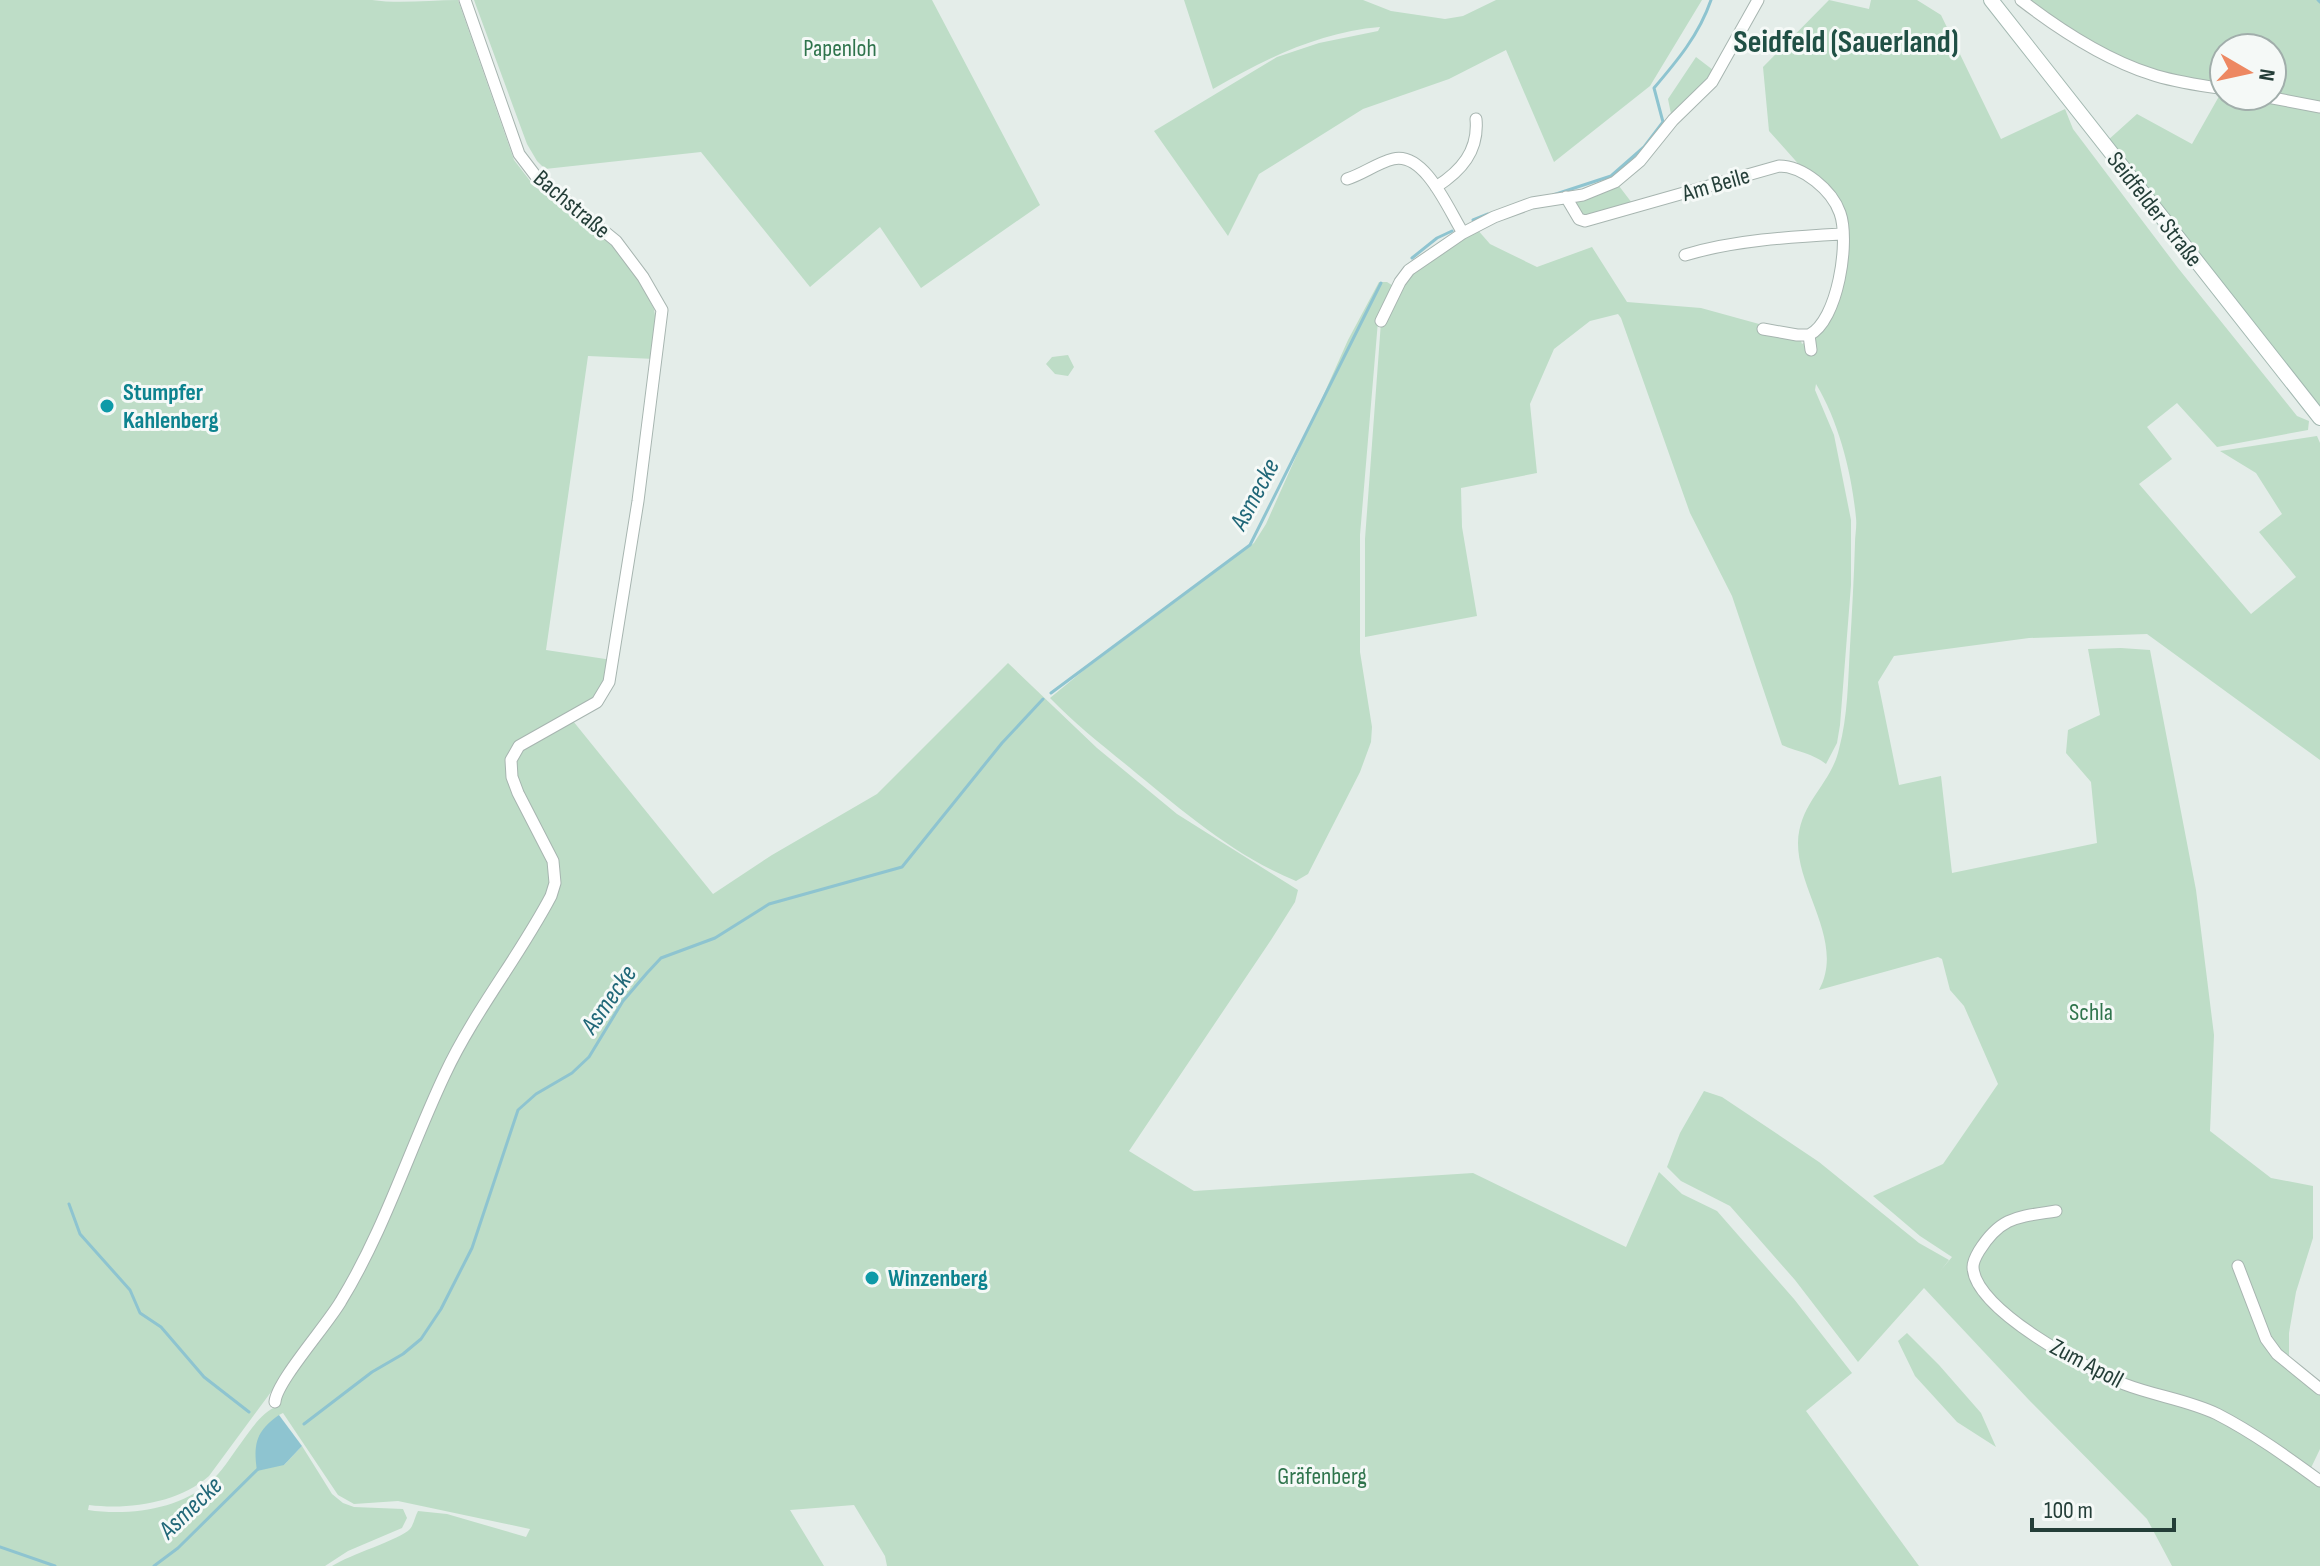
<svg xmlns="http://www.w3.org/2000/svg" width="2320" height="1566" font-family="'Sofia Sans Condensed',sans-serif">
<rect width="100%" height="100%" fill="#e4ede9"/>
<!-- green -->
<path fill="#beddc7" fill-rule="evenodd" d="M0 0H372C399 4 430 0 458 0L514 160 534 186 614 246 637 276 654 309 657 329 655 359 588 356 546 650 612 660 601 692 573 721 713 894 772 855 877 794 1008 663 1097 748 1177 814 1298 890 1295 902 1271 940 1129 1151 1194 1191 1473 1173 1626 1247 1659 1172 1682 1194 1717 1211 1794 1299 1852 1373 1806 1411 1919 1566H887L885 1556 854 1505 790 1510 824 1566H332C349 1555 401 1539 410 1529 414 1524 415 1516 418 1511L447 1514 526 1537 530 1529 398 1501 354 1504 338 1495 283 1413 279 1415 284 1465 302 1446 332 1494 343 1503 354 1507 403 1509 407 1518 402 1528 348 1551 325 1566H0ZM336 1304 277 1396 279 1405C261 1413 252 1428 241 1443 231 1456 222 1472 210 1482 179 1510 127 1516 88 1510L89 1505C129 1510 178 1503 209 1476Z
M474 0H932L1040 205 921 288 880 227 810 287 701 152 545 169 537 161 527 144Z
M1184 0H1363L1391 11 1445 19 1463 16 1496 0H1702L1650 86 1554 162 1506 50 1449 79 1363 109 1259 174 1228 236 1154 131 1277 57 1319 43 1378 31 1380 27C1319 32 1265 59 1213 89Z
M1829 0 1869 9 1871 0H1917L1941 15 2001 139 2065 109 2073 129 2178 268 2297 416 2309 421 2308 430 2217 447 2177 403 2147 427 2172 459 2139 484 2251 614 2296 577 2259 532 2282 514 2256 473 2220 451 2317 436 2320 443V760L2147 634 2029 638 1894 656 1878 682 1899 785 1941 776 1952 873 2097 843 2091 782 2066 753 2068 730 2100 715 2088 649 2121 648 2150 650 2196 890 2214 1035 2210 1131 2271 1178 2313 1186V1238L2296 1292 2289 1333V1360L2320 1394V1449L2310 1470 2320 1478V1566H2172L2147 1519 2029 1400 1924 1288 1858 1362 1795 1280 1730 1206 1681 1181 1667 1167 1680 1133 1704 1091 1722 1097 1819 1162 1919 1243 1949 1260 1941 1270 1952 1257 1920 1236 1873 1196 1943 1164 1998 1084 1964 1006 1950 990 1942 959 1938 957 1819 990C1845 942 1798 892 1798 843 1799 802 1831 785 1839 749 1848 716 1848 680 1850 646 1852 612 1854 577 1855 543 1855 535 1857 526 1856 518 1852 474 1839 422 1816 384L1815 390 1834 435 1851 520V585L1840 725 1837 743 1826 764C1812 753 1798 752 1782 745L1732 596 1690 513 1621 318 1618 314 1590 321 1554 349 1530 404 1537 473 1461 488 1462 527 1477 616 1365 637V539L1381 322 1402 282 1424 260 1476 228 1490 244 1537 267 1592 247 1627 302 1701 308 1799 335 1802 344C1847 320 1840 258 1843 214L1769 131 1763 67Z
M2025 0H2320V406L2107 141 2137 114 2192 144 2222 91 2130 64 2056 22ZM2224 48H2272V96H2224Z
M1696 57 1713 70 1688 104 1671 114 1668 99Z
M1619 186 1632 203 1582 216 1574 203Z
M1379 282H1387L1395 287 1378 321 1360 535V652L1372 727 1371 742 1360 772 1308 874 1296 881C1234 856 1180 809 1129 767 1102 745 1075 724 1050 698L1084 670 1254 543 1266 524 1348 340Z
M1068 355 1074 367 1068 376 1055 374 1046 364 1052 357Z
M1907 1333 1939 1365 1981 1413 1996 1447 1957 1422 1915 1376 1898 1341Z"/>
<!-- water -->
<path fill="#8ec4d0" d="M279 1415 302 1446 284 1465 257 1471C253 1444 256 1431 279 1415Z"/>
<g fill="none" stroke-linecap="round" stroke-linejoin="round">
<!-- stream -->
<path stroke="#8ec4d0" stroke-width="3" d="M2318 0 2320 2
M1553 195 1611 176 1644 147 1663 122 1654 88C1677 61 1699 35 1711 0
M1473 220 1488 214
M1412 258 1437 238 1452 231
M1051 693 1250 545 1381 283
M69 1204 80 1234 130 1290 140 1313 161 1327 204 1377 249 1412
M304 1424 372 1372 403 1354 421 1339 441 1309 472 1248 518 1110 536 1094 572 1073 589 1057 623 1001 647 973 661 958 715 938 769 904 902 867 1002 743 1043 699
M0 1547 55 1566
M154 1566 178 1548 259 1468"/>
<defs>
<path id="minor" d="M2021 0C2060 30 2104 59 2151 74 2174 82 2199 85 2224 89
M2262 96 2320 107
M1347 179C1363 174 1377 163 1393 159 1425 151 1449 211 1463 233
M1436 187C1461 171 1479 151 1476 119
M1566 197 1579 219 1585 221 1779 166C1803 166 1832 190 1840 213 1850 241 1838 321 1809 335L1811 350
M1685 255C1735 240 1790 237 1843 234
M1381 321 1400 282 1409 270 1463 233 1494 217 1532 203 1583 195 1615 182 1640 161 1673 120 1712 82 1758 0
M1763 329 1797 335H1809
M2056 1211C2018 1217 2001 1216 1979 1251 1976 1256 1973 1261 1973 1267 1974 1310 2089 1370 2124 1384 2155 1396 2188 1400 2217 1414 2254 1433 2287 1457 2320 1481
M2238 1266 2266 1339 2277 1354 2320 1389
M275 1402C276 1382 328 1324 341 1301 385 1229 409 1150 445 1074 474 1012 519 957 551 896L555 883 553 861 518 793 512 777 511 760 519 746 597 702 609 682 638 501 662 310 643 277 616 241 535 175 519 154 465 0"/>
<path id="secondary" d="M1991 0 2320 418"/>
</defs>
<!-- minor casing -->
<use href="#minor" stroke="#a7b5b0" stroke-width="13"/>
<!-- secondary casing -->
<use href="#secondary" stroke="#a3b8b1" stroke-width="16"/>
<!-- minor -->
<use href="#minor" stroke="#fff" stroke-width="11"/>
<!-- secondary -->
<use href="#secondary" stroke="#fff" stroke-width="14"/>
</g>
<!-- markers -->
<g fill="#0f9aa8" stroke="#f5f9f7" stroke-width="3">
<circle cx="107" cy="406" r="8"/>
<circle cx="872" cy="1278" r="8"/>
</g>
<g text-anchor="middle" stroke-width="6" stroke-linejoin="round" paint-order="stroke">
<!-- park labels -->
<g font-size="24" fill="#2f744c" stroke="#f5f9f7">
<text x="840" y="56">Papenloh</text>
<text x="2091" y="1020">Schla</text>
<text x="1322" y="1484">Gräfenberg</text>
</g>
<!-- street labels -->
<g font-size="24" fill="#243e38" stroke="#f5f9f7">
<text transform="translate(1716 184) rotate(-16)" y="8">Am Beile</text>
<text transform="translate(572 204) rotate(40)" y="8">Bachstraße</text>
<text transform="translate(2155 209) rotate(52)" y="8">Seidfelder Straße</text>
<text transform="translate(2087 1363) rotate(28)" y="8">Zum Apoll</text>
</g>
<!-- culture labels -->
<g font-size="24" font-weight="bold" fill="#0d838f" stroke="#f5f9f7" text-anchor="start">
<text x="123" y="400">Stumpfer<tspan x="123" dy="28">Kahlenberg</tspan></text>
<text x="888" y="1286">Winzenberg</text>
</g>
<!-- water labels -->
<g font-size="26" font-style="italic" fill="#206778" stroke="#f5f9f7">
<text transform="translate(1254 494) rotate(-62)" y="9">Asmecke</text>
<text transform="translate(608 999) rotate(-55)" y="9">Asmecke</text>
<text transform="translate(190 1507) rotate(-44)" y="9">Asmecke</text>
</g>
<!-- district labels -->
<g font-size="32" font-weight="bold" fill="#205045" stroke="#f5f9f7">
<text x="1846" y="52">Seidfeld (Sauerland)</text>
</g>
</g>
<!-- north arrow -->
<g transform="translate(2248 72) rotate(99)"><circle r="38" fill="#f5f9f7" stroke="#a1aeab" stroke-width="2"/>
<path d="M0-6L14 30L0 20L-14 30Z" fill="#ed8862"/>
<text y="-12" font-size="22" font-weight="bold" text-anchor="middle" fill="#243e38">N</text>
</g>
<!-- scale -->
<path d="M2032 1518v12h142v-12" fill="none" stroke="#243e38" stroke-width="4"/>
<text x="2044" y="1518" font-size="24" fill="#243e38" stroke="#f5f9f7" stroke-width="6" paint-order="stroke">100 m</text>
</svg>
